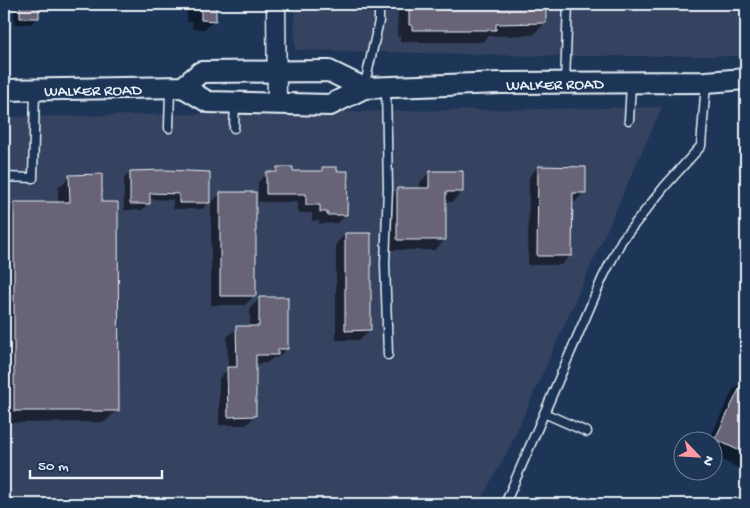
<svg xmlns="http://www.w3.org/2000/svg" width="750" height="508" font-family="'Gochi Hand',sans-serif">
<rect width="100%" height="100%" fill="#1d3557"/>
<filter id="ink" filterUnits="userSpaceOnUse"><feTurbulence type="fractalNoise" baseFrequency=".02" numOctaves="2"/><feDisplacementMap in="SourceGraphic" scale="10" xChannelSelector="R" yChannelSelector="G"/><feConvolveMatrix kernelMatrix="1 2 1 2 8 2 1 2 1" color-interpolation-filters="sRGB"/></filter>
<g filter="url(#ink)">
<!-- built -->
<path fill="#344360" d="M294 4H746V56H549L295 50Z
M662 107 507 453 478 504H4V117Z"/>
<!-- shadow -->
<path fill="#0007" d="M14 4H70L67 7H37V17L31 24H14Z
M157 4H215L214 20 205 29H192L193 22H187V8H157Z
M398 4H545V23L533 35 488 36 482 42H400V36L397 37Z
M590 4H633L590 5Z
M538 167 584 192 575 202H572L571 255 561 265H528L529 177Z
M277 168 291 172H318L322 168 346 215 337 223 319 224V220L312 221V213H298V202H258V182L267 173H272Z
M131 172 209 202 202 209H173V200L149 199 148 204 142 210H124V178Z
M430 172 462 192 452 202H445V240L435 250H388V199L397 189H420V182Z
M70 176 101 204 117 410 105 422 4 423V214L14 204H58V188Z
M221 193 255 295 245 305H211V203Z
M345 234 370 330 360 340H336V244Z
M259 299 287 349 277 358H273L267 363 254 364 255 416 246 425H219V378L228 369 227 337 237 328H250V308Z
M746 378V472L712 455V440H709L733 390Z"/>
<!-- building -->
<path fill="#686376" stroke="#e8f1f8" d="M20 4H39V18H20Z
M201 4H216V21L201 20Z
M409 4H546V23L496 24V30H412V25H409Z
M538 166 586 167V193H573L572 256H537Z
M277 167H293V171H322V167H337V171H348L347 215H327V212H320V205H306V194H266V172H277Z
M165 170 210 172V203H179V194L150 193V204H130V171Z
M429 171H463V192H446V240H397V188H429Z
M102 174V202H118L119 411H14V202H70L69 175Z
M220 192H256V296H220Z
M345 233H371V330L345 331Z
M259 297H288V349H278V355H256V416L228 417 227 367H237L236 326H259Z
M746 375V454L715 439Z"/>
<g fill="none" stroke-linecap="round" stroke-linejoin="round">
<defs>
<path id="service" d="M565 82 568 4
M364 88 379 21V4
M386 89 388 188 385 264 388 355
M629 120 631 84
M169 128 170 88
M234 128 235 104
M4 177 33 178 35 91
M544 413 587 432
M505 504 603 277 622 240 665 186 701 146 706 83"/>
<path id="tertiary" d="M276 4 277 103"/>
<path id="secondary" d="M183 87 201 72 329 71 364 88
M4 90 183 87 208 102 330 105 364 88 501 83 706 82 746 79"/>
</defs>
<!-- service casing -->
<use href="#service" stroke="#e8f1f8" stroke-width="11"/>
<!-- tertiary casing -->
<use href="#tertiary" stroke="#e8f1f8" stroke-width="21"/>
<!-- secondary casing -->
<use href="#secondary" stroke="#e8f1f8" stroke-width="24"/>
<!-- service -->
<use href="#service" stroke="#1d3557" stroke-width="8"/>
<!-- tertiary -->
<use href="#tertiary" stroke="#1d3557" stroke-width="18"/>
<!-- secondary -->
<use href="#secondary" stroke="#1d3557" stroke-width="20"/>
</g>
</g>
<g text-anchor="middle" stroke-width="4" stroke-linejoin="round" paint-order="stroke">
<!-- street labels -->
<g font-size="16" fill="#e8f1f8" stroke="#1d3557">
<text transform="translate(555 83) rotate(-1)" y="6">WALKER ROAD</text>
<text transform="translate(93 89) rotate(-1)" y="6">WALKER ROAD</text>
</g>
</g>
<!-- margin -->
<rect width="750" height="508" fill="none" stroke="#1d3557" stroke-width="20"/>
<rect x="10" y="10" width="730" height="488" fill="none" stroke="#e8f1f8" stroke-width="2" filter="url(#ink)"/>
<!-- north arrow -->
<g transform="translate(698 456) rotate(115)"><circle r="24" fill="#1d3557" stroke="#6e8097"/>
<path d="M0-4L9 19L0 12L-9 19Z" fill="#ff9aa2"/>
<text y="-8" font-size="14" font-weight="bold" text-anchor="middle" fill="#e8f1f8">N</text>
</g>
<!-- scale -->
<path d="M30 470v8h132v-8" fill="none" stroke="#e8f1f8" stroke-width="2.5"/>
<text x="38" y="470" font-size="15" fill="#e8f1f8" stroke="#1d3557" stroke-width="4" paint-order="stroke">50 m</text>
</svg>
